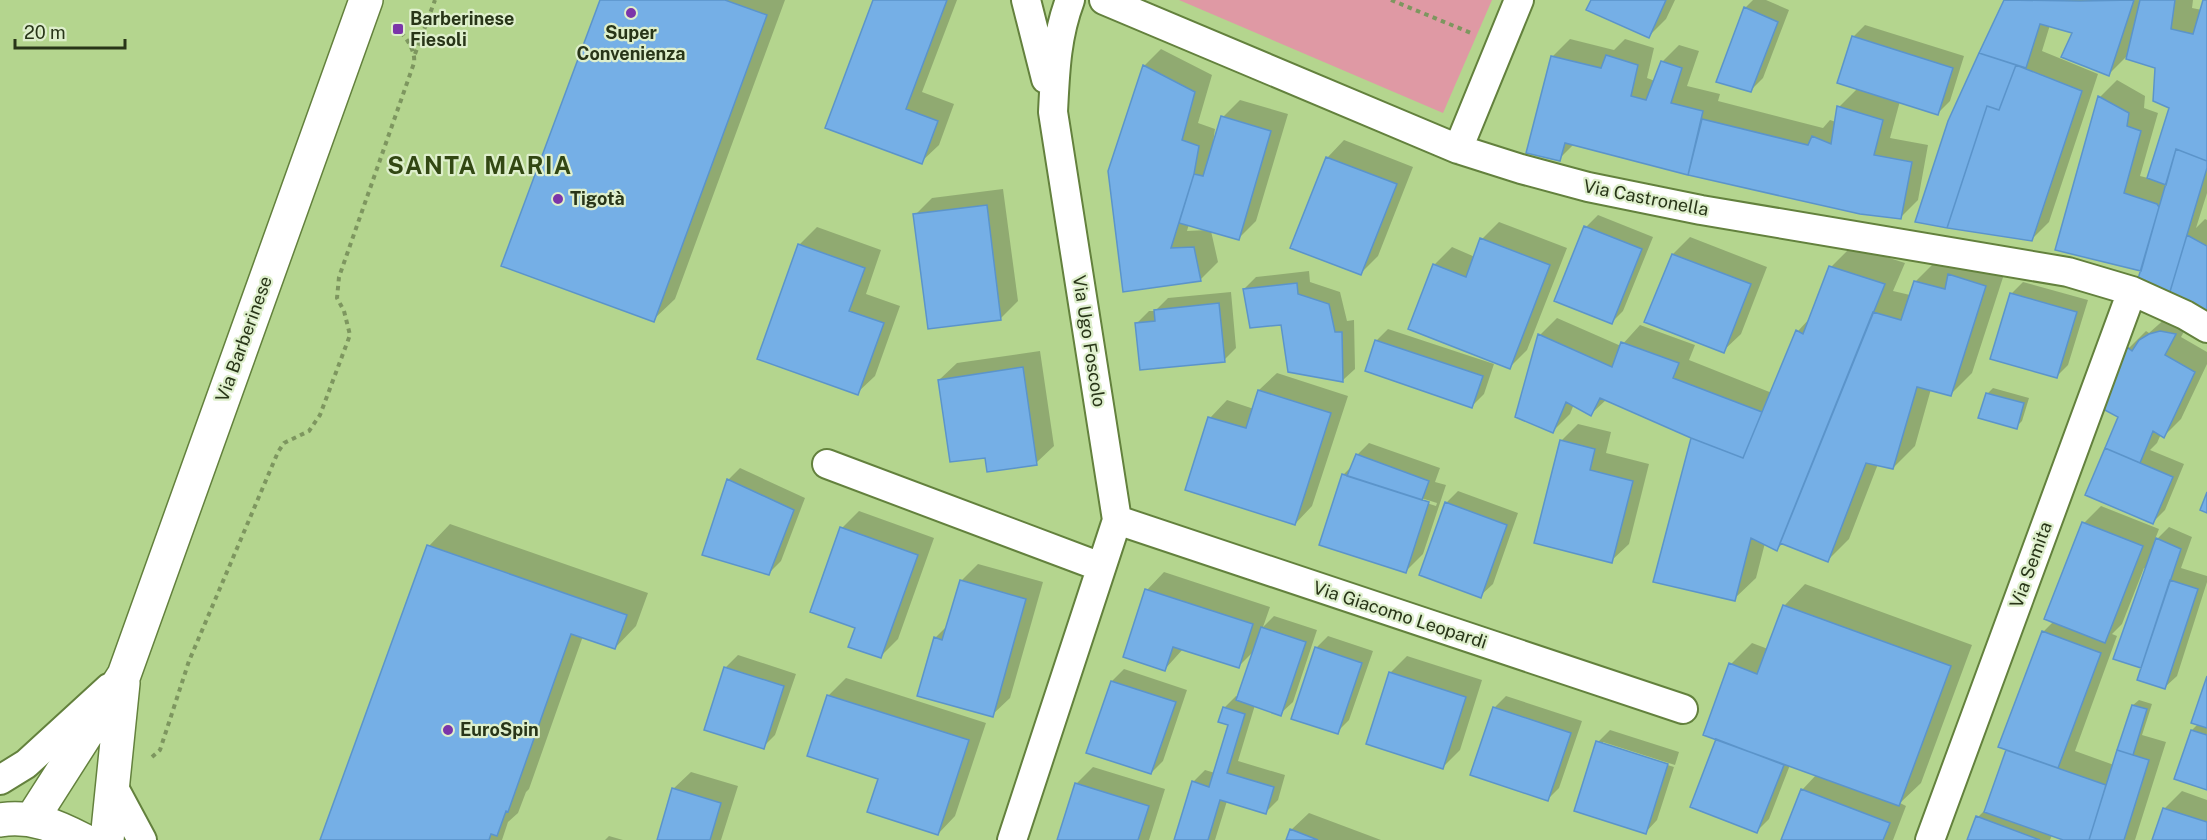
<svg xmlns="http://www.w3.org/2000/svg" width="2207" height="840" font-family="'Public Sans',sans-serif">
<rect width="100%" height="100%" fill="#b4d58e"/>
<!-- green -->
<path fill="#df99a4" d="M1179 0H1492L1443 113Z"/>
<!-- shadow -->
<path fill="#0003" fill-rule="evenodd" d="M601 0H785L675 299 653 320Z
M875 0H957L922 92 954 104 939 145 921 162 827 127Z
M1592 0H1675L1666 19 1649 36Z
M1753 0H1766L1789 10 1763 78 1751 90 1745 8Z
M2006 0H2193L2192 8 2202 10 2205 0H2207V193L2196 228 2205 219 2207 220V316L2169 293 2142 270 2057 249 2100 97 2117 80 2145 96 2144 108 2158 113 2140 176 2148 178 2171 107 2157 67 2129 54 2109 74 2074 32 2050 25 2042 51 2098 74 2049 222 2031 240 1950 121Z
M1865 25 1964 56 1950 101 1938 113 1900 101 1890 138 1928 145 1918 200 1900 218 1689 174 1574 144 1559 159 1552 57 1570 39 1614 50 1625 39 1654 48 1647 78 1655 81 1662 62 1679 45 1699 51 1687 86 1720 94 1718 101 1823 128 1830 120 1836 122 1839 107 1858 88 1853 37Z
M1161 49 1212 75 1198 123 1215 129 1213 143H1215L1223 117 1240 100 1288 114 1256 221 1239 238 1211 231 1218 262 1200 280 1125 290 1144 66ZM1189 224 1208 230 1187 231Z
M1344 140 1413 167 1378 256 1360 274 1327 158Z
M1003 189 1018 301 1001 318 915 215 932 198Z
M1598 215 1653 237 1623 311 1611 323 1586 227Z
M1499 222 1567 248 1527 350 1510 367 1434 265 1452 247 1475 257 1482 239Z
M817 227 881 250 866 294 900 306 875 376 857 393 799 245Z
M1690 237 1767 267 1741 334 1723 351 1673 254Z
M1852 246 1905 263 1893 291 1910 295 1915 282 1936 261 2007 265 1972 373 1951 394 1931 389 1915 446 1893 468 1878 464 1849 539 1828 560 1783 543 1777 549 1765 543 1756 578 1734 599 1693 437 1607 399 1591 414 1574 404 1570 414 1553 431 1540 335 1557 318 1621 346 1640 325 1695 345 1689 360 1772 393 1798 331 1811 317 1831 267Z
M1309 271 1310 282 1340 292 1347 321 1354 320 1355 369 1343 380 1244 289 1256 277Z
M2023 282 2088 300 2068 365 2056 377 2011 294Z
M1231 292 1236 348 1224 360 1137 323 1149 311H1155L1168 298Z
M2167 317H2192L2181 337 2207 352V364L2181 419 2164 436 2161 434 2157 443 2150 450 2184 464 2165 510 2153 522 2120 417 2101 406 2129 348 2146 331 2149 333Z
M1388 329 1494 364 1484 394 1472 406 1376 341Z
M1040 351 1054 446 1036 463 986 456 939 380 957 363Z
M1277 373 1348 396 1312 506 1295 524 1210 418 1227 400 1254 409 1259 390Z
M1993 388 2029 398 2022 421 2016 427 1987 394Z
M1578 424 1611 432 1606 453 1649 464 1629 544 1611 561 1561 441Z
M1369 443 1440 468 1435 482 1446 485 1423 554 1406 571 1343 475 1353 465 1357 455ZM1351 476 1437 503 1436 506 1351 479Z
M740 468 805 498 781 561 769 573 728 480Z
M1458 491 1518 513 1493 584 1480 596 1446 503Z
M2101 506 2159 529 2154 542 2169 527 2192 537 2181 568 2207 576V582L2177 676 2164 688 2143 667 2147 569 2144 568 2122 624 2112 634 2117 636 2075 751 2114 765 2133 705 2139 700 2152 704 2142 735 2166 742 2135 840H2068L2052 835 2050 840H1969L1978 817 1988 807 2043 632 2054 621 2084 523Z
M859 511 934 538 898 639 880 657 857 627 842 528Z
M450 524 648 593 636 626 615 648 583 636 529 789 526 792 518 813 508 822 502 840H321L429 546Z
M978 564 1043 582 1010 698 992 715 935 638 948 625 961 581Z
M1164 572 1270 607 1263 627 1274 616 1317 630 1293 702 1280 714 1255 705 1238 761 1285 775 1278 800 1266 812 1227 801 1215 840H1175L1193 782 1205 770 1215 773 1230 724 1224 708 1236 696 1238 697 1254 651 1238 667 1183 649 1165 669 1147 590Z
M1805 584 1972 645 1921 783 1900 803 1906 806 1893 840H1783L1802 790 1817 774 1790 765 1769 819 1757 831 1717 740 1731 664 1752 643 1768 649 1784 606Z
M1328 636 1373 651 1349 720 1337 732 1316 648Z
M738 655 796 674 775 735 763 747 706 729 726 667Z
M1407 656 1482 680 1460 750 1443 767 1390 673Z
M1124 669 1187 690 1163 761 1151 773 1112 681Z
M846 678 986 723 955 816 938 834 879 778 828 696Z
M2207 681V789L2192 730 2198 724Z
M1506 696 1582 721 1559 788 1547 800 1494 708Z
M1610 730 1679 752 1675 765 1603 742V745L1674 767 1657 820 1645 833 1598 742Z
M1093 767 1165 789 1149 840H1058L1076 784Z
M691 772 738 786 721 840H658L673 789Z
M2182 791 2207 800V840H2154L2164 809Z
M1309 813 1381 840H1288L1291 830Z
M609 836 623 840H605Z"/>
<!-- building -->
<path fill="#75afe6" stroke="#5b94ca" stroke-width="1.5" d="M600 0H725L767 15 654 322 501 266Z
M873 0H947L906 109 938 121 922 164 825 128Z
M1591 0H1666L1649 38 1586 10Z
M2004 0 2080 1 2134 0 2109 76 2061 57 2072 33 2040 24 2026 68 1979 53Z
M2140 0H2175L2171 29 2193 34 2203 0H2207V161L2176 149 2166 185 2147 178 2169 108 2153 101 2155 68 2126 59Z
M1744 7 1778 22 1751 92 1716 82Z
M1852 36 1953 68 1938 115 1837 83Z
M1979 53 2016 65 1999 110 1987 106 1947 228 1915 222 1948 121Z
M1606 55 1638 65 1631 96 1646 100 1661 61 1682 68 1671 103 1703 111 1688 175 1565 143 1560 161 1526 153 1551 56 1601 68Z
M1143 65 1195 92 1182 140 1199 146 1194 174 1171 248 1194 247 1201 281 1123 292 1108 171Z
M2016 65 2082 91 2032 241 1947 228 1987 106 1999 110Z
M2098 96 2129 113 2127 126 2141 131 2124 193 2157 204 2159 207 2141 271 2055 250Z
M1837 106 1883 120 1874 155 1912 162 1901 219 1860 214 1688 175 1702 119 1808 145 1812 136 1831 144Z
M1221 116 1271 131 1239 240 1179 223 1194 174 1203 176Z
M2176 149 2207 161V168L2169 295 2138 279Z
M1326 157 1397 184 1361 275 1290 248Z
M987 205 1001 320 928 329 913 214Z
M1584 226 1642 249 1612 324 1554 301Z
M2187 235 2207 246V318L2169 295Z
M1480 238 1550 265 1510 369 1408 329 1433 264 1466 277Z
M798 244 865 268 849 311 884 323 858 395 757 359Z
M1672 254 1751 284 1724 353 1644 322Z
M1829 266 1885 284 1777 551 1751 538 1735 601 1653 582 1691 438 1743 458 1796 330 1803 334Z
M1948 274 1986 286 1951 396 1917 387 1893 469 1866 463 1828 562 1780 543 1873 312 1901 320 1914 281 1945 289Z
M1297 283 1298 294 1329 304 1335 332H1342L1343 382 1288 372 1281 325 1250 328 1243 289Z
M2010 293 2077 312 2057 378 1990 359Z
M1219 303 1225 362 1140 370 1135 323 1155 321 1154 310Z
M2160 331 2176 334 2165 355 2195 372 2164 438 2153 431 2140 463 2105 448 2118 417 2099 407 2127 347 2132 351 2139 340 2149 334Z
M1538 334 1612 367 1621 342 1679 363 1673 378 1762 412 1743 458 1691 438 1600 398 1591 416 1566 402 1553 433 1515 417Z
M1375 340 1483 376 1472 408 1365 371Z
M1023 367 1037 465 987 472 985 458 950 462 938 380Z
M1258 390 1331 413 1295 525 1185 490 1208 417 1246 428Z
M1986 393 2024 403 2017 429 1978 418Z
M1560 440 1595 449 1590 470 1633 481 1612 563 1534 543Z
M2105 448 2173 477 2153 524 2085 495Z
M1356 454 1429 481 1422 500 1347 476Z
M1342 474 1429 502 1406 573 1319 545Z
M727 479 794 510 769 575 702 555Z
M2207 492V513L2200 510Z
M1445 502 1507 525 1481 598 1419 575Z
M2082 522 2143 546 2105 643 2044 619Z
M840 527 918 555 881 658 848 647 855 628 810 612Z
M2156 538 2181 549 2141 668 2113 659Z
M427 545 627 615 615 649 571 634 508 812 506 811 497 836 491 834 489 840H320Z
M960 580 1026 599 993 717 917 696 934 637 942 640Z
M2170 580 2198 589 2165 689 2137 680Z
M1145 589 1253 624 1239 668 1173 647 1165 671 1123 657Z
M1783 605 1951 666 1899 806 1703 735 1729 663 1757 674Z
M1261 627 1306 642 1281 716 1236 700Z
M2042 631 2101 653 2058 768 1998 747Z
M1315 647 1362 663 1338 734 1291 719Z
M724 667 784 686 764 749 704 730Z
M1389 672 1466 697 1443 769 1366 744Z
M2207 676V728L2191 723Z
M1111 681 1176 702 1151 774 1086 753Z
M827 695 969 740 938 835 867 812 878 779 807 756Z
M2132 705 2147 709 2133 755 2117 750Z
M1223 707 1245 714 1227 773 1274 787 1266 814 1220 800 1208 840H1174L1192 781 1209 787 1228 725 1218 722Z
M1493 707 1571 733 1548 801 1470 775Z
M2191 730 2207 735V790L2174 779Z
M1716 739 1784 765 1757 833 1690 807Z
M1596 741 1668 764 1646 834 1574 811Z
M2006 750 2106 785 2089 840H2063L1984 812Z
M2117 750 2149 760 2124 840H2089Z
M1075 783 1149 806 1138 840H1057Z
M672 788 721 803 710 840H657Z
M1801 789 1890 823 1883 840H1781Z
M2163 808 2207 822V840H2152Z
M1976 816 2040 840H1967Z
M1290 829 1318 840H1286Z"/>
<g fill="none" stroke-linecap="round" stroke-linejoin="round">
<defs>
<path id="street" d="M1026 0 1046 79
M1104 0 1458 149 1521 169 1588 187 1701 210 2068 272 2132 291 2185 315 2207 328
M1458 149 1519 0
M827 464 1101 567
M1117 520 1683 709
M0 780 26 764 109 688
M113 786 142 840
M1012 840 1117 520 1053 112C1055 73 1056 37 1070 0
M1930 840 2132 291"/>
<path id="primary" d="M32 819 124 675 366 0
M0 820C31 815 56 826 83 840
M107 840 123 683"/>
</defs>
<!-- street casing -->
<use href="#street" stroke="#63813d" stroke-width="32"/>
<!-- primary casing -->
<use href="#primary" stroke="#63813d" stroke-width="36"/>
<!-- path -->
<path stroke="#7d965f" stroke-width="4" stroke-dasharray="4.5 4.5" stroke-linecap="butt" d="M1391 0 1471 33
M415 54 435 0
M152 757 160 750 189 661 278 452 284 443 309 431 320 415 350 335 344 311 337 298 339 277 414 63C416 50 404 33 393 25"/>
<!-- street -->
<use href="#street" stroke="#fff" stroke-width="28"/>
<!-- primary -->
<use href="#primary" stroke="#fff" stroke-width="33"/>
</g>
<!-- markers -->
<g fill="#7b35a9" stroke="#deefcc" stroke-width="2">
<circle cx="631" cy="13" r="6"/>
<rect x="392" y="23" width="12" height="12" rx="3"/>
<circle cx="558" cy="199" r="6"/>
<circle cx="448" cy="730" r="6"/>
</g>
<g text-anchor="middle" stroke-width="4.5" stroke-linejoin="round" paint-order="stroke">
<!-- poi labels -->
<g font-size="18" font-weight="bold" fill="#283518" stroke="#deefcc" text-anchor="start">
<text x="410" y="25">Barberinese<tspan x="410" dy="21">Fiesoli</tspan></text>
<text x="631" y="39" text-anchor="middle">Super<tspan x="631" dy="21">Convenienza</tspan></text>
<text x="570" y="205">Tigotà</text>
<text x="460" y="736">EuroSpin</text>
</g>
<!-- street labels -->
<g font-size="18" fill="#283518" stroke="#deefcc">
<text transform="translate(1646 198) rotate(11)" y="6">Via Castronella</text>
<text transform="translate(244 339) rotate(-70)" y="6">Via Barberinese</text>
<text transform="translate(1089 341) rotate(81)" y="6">Via Ugo Foscolo</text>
<text transform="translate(2031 565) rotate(-70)" y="6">Via Semita</text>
<text transform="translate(1400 615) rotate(18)" y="6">Via Giacomo Leopardi</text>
</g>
<!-- district labels -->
<g font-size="24" font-weight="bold" letter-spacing="1.5" fill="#324713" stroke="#deefcc">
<text x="480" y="174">SANTA MARIA</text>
</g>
</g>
<!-- scale -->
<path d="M15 39v9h110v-9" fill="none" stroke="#283518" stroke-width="3"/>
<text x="24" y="39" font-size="18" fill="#283518" stroke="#deefcc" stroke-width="4.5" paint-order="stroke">20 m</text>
</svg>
